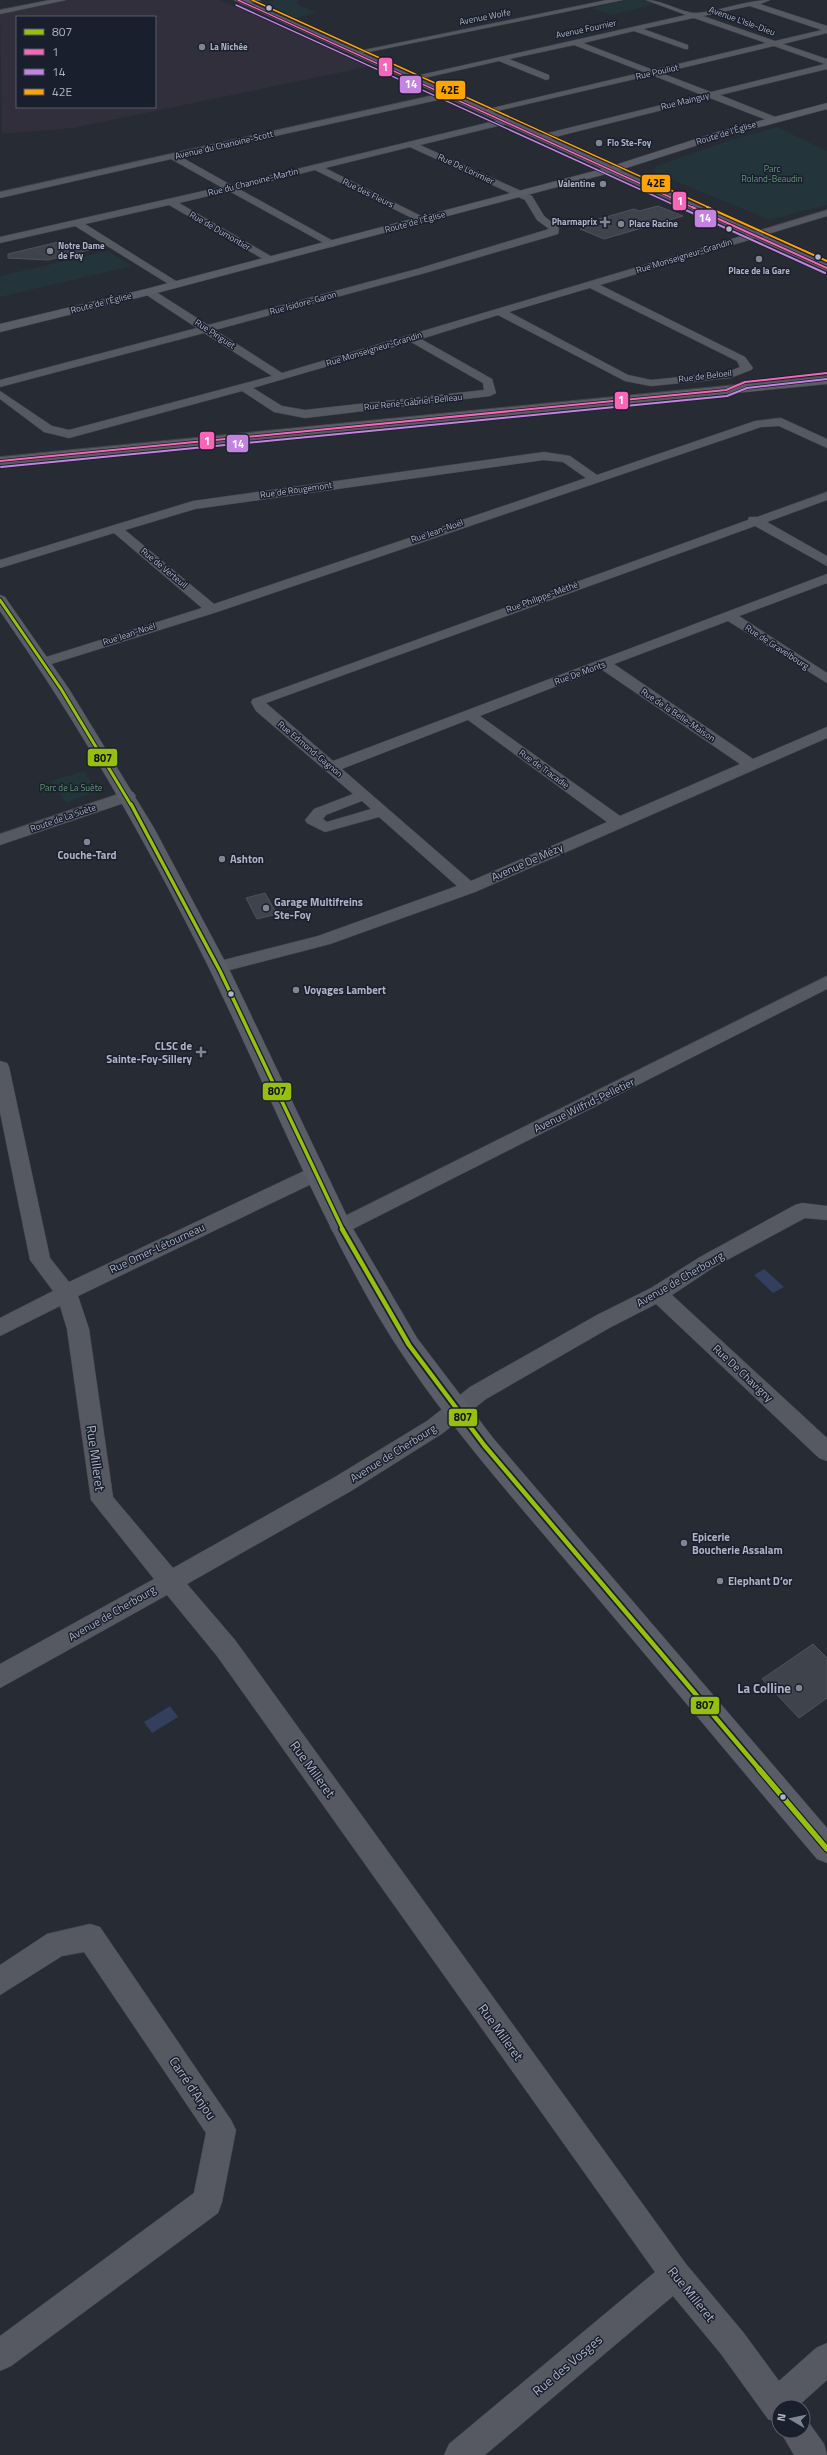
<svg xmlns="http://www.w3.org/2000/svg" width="827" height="2455" font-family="'Titillium Web',sans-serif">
<rect width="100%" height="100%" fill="#272b34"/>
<!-- medical -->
<path fill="#322f3d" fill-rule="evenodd" d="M53 0H220L371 66 73 128 2 134 0 9ZM17 17H155V107H17Z"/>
<!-- green -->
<path fill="#23343a" d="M274 0H298L297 4 317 13 295 18 272 6 268 2Z
M628 0H643L656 4 611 15 591 8Z
M777 127 827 151V205L769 220 654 172 656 166 731 140Z
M108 251 132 266 0 297V276Z
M84 771 96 788 92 793 66 803 50 781Z"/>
<!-- water -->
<path fill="#333f5d" d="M764 1269 784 1287 773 1293 754 1275Z
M170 1706 178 1717 152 1733 144 1722Z"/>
<!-- building -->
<path fill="#3f434b" stroke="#4e525c" d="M658 206 683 216 604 239 580 229 590 226 585 223 634 209 639 211Z
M58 242 97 248 48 260 8 258V254Z
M265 893 277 914 257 919 246 898Z
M813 1644 827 1658V1698L799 1718 762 1679Z"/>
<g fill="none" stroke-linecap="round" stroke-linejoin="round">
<defs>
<path id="minor" d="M50 0H66L0 14V10Z
M247 0H261L244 5 240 3Z
M607 0H623L354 55 350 53Z
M646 0C663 0 684 14 697 13 722 11 745 0 770 0L760 4 827 26V33L783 44 827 59V69L720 95 778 118V122H772L710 98 543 140 538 137 540 135 702 95 652 75 484 114V110L644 72 574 45 509 59 549 75V79L546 80 499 61 411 81 407 78 686 15ZM750 6 822 30 775 41 703 16ZM694 18 766 43 653 70 583 43 634 31 685 49H688V45L643 29ZM774 46 825 64 711 92 661 73Z
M448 92 452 95 451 97 181 157 231 185 507 118 511 121 510 123 420 145 532 196 544 216 559 228 558 234 425 273 215 330 282 373 755 232 759 233V237L600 285 745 357 753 368 751 370 730 378 651 386 625 381 498 315 421 339 492 379 496 393 490 396 305 418 274 412 242 391 69 438 44 432 0 399V391L52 426 69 430 272 376 204 333 0 387V380L197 328 145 294V290H153L208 325 417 269 549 229 537 220 525 200 410 147 325 168 425 218 427 220 422 223 315 170 239 189 335 242V246L331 247 229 191 179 203 274 258V262L270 263 169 205 85 224 179 283 180 285 175 288 75 226 0 243V237L221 187 171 159 0 198V192ZM590 288 737 361 740 367 728 372 651 380 628 375 509 312ZM411 342 483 383 484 390 305 410 282 406 253 388Z
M781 418 827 439V448L779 426 761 427 217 612 45 666 38 662 40 659 202 608 114 533 0 568V560L193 501 544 452 570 456 597 475 755 421ZM544 460 563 462 586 478 214 604 125 530 195 509Z
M827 492V500L767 522 827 556V566L755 526 266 703 333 761 827 574V583L739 616 827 673V683L728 621 614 664 753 759 827 727V738L475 892 330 944 218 973 212 971 209 967 212 963 318 936 457 886 379 817 325 832 307 823 305 820 314 809 353 794 256 711 251 702 253 699 748 520 749 517H757ZM601 669 740 764 620 816 480 716ZM468 720 607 822 471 881 342 769ZM362 801 371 809 327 822 323 819 326 815Z
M827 976V989L347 1232 340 1234 333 1232 330 1227 333 1222Z
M0 1061 7 1063 9 1067 50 1258 69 1282 308 1169 315 1167 322 1169 325 1174 322 1179 78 1296 89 1329 113 1497 173 1568 335 1477 427 1421 470 1387 597 1315 651 1288 700 1257 795 1205 802 1203 827 1206V1220L805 1218 714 1267 672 1295 827 1438V1461L819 1458 656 1304 611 1327 486 1399 443 1433 351 1491 187 1584 235 1640 686 2264 743 2332 779 2381 816 2348 827 2343V2380L797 2407H779V2424L768 2419 721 2354 673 2296 485 2455H444L449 2444 655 2272 217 1656 167 1595 0 1688V1664L154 1579 91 1500 67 1329 60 1306 0 1336V1318L53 1291 30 1260 0 1112Z
M90 1924 100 1927 231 2120 236 2130 222 2202 218 2213 11 2366 0 2371V2336L194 2193 206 2133 84 1952 62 1956 0 1995V1965L47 1934Z
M803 2418 807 2420 824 2444 827 2455H794L780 2431H803Z"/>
<path id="tertiary" d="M827 210V216L755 238 749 235 751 233Z
M127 791 133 792 136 796 133 800 0 845V834Z"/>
<path id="secondary" d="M234 0H245L612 166 718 132 827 103V109L726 136 620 170 827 264V271L610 173 153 294 0 332V324L146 289 602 169Z
M0 595 5 597 69 689 154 828 230 971 352 1227 417 1338 493 1438 827 1828V1863L817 1859C737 1765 659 1670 579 1576 508 1492 433 1409 377 1314 313 1203 265 1083 209 968 148 844 79 724 0 611Z"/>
<path id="motorway" d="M827 376V384L0 465V457Z"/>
</defs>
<!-- minor casing -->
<use href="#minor" stroke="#43464d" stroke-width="1"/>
<!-- tertiary casing -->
<use href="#tertiary" stroke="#43464d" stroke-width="1"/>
<!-- secondary casing -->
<use href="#secondary" stroke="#43464d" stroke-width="1"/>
<!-- motorway casing -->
<use href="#motorway" stroke="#43464f" stroke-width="1"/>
<!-- minor -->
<use href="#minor" fill="#565962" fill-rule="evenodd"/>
<!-- tertiary -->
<use href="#tertiary" fill="#565962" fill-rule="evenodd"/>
<!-- secondary -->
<use href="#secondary" fill="#5a5d67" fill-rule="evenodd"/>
<!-- motorway -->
<use href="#motorway" fill="#5b5d62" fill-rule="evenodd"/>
<defs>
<path id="bus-1-far3" d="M0 600 61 689 131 805"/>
<path id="bus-1-far2" d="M131 804 220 971 343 1230"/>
<path id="bus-1-far1" d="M342 1229 409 1345 484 1445 760 1770"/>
<path id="bus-1" d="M759 1769 827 1849"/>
<path id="bus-2-far1" d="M238 0 694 208"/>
<path id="bus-2" d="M692 207 827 268
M0 461 726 390 745 382 827 373"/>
<path id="bus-3-far1" d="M236 5 681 208"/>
<path id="bus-3" d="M679 207 825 273
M1 467 727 396 747 388 827 379"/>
<path id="bus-4-far1" d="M252 0 710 208"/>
<path id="bus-4" d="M707 207 827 261"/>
</defs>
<!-- bus-1-far3 casing -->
<use href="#bus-1-far3" stroke="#1a1f2e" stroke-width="5"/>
<!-- bus-1-far2 casing -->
<use href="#bus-1-far2" stroke="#1a1f2e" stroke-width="6"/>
<!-- bus-1-far1 casing -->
<use href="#bus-1-far1" stroke="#1a1f2e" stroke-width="8"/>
<!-- bus-1 casing -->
<use href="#bus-1" stroke="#1a1f2e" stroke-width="8"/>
<!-- bus-2-far1 casing -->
<use href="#bus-2-far1" stroke="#1a1f2e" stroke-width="3"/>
<!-- bus-2 casing -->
<use href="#bus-2" stroke="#1a1f2e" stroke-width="3.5"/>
<!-- bus-3-far1 casing -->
<use href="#bus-3-far1" stroke="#1a1f2e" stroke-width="3"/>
<!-- bus-3 casing -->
<use href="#bus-3" stroke="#1a1f2e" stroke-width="3.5"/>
<!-- bus-4-far1 casing -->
<use href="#bus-4-far1" stroke="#1a1f2e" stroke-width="3"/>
<!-- bus-4 casing -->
<use href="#bus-4" stroke="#1a1f2e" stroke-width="3.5"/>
<!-- bus-1-far3 -->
<use href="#bus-1-far3" stroke="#97bf0d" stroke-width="3"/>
<!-- bus-1-far2 -->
<use href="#bus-1-far2" stroke="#97bf0d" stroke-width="3.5"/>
<!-- bus-1-far1 -->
<use href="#bus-1-far1" stroke="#97bf0d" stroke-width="4.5"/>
<!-- bus-1 -->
<use href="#bus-1" stroke="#97bf0d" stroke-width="5.5"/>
<!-- bus-2-far1 -->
<use href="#bus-2-far1" stroke="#fa66b7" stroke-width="1.5"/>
<!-- bus-2 -->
<use href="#bus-2" stroke="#fa66b7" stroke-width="2"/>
<!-- bus-3-far1 -->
<use href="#bus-3-far1" stroke="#c483df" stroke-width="1.5"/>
<!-- bus-3 -->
<use href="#bus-3" stroke="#c483df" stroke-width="2"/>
<!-- bus-4-far1 -->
<use href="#bus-4-far1" stroke="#ffa400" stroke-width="1.5"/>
<!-- bus-4 -->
<use href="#bus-4" stroke="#ffa400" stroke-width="2"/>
</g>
<!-- markers -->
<g fill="#afb5c6" stroke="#1a1f2e" stroke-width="1.5">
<circle cx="269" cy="8" r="3.5"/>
<circle cx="729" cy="229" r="3.5"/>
<circle cx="818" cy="257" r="3.5"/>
<circle cx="231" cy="994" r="3.5"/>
<circle cx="783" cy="1797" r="3.5"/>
</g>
<g fill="#7f8593" stroke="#1a1f2e" stroke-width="1.5">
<circle cx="202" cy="47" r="4"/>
<circle cx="599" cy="143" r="4"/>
<circle cx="603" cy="184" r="4"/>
<path d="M603 216h4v4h4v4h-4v4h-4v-4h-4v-4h4z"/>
<circle cx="621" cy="224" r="4"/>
<circle cx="50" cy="251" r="4"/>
<circle cx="759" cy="259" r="4"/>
<circle cx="87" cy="842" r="4"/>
<circle cx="222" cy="859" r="4"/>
<circle cx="266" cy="908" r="4"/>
<circle cx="296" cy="990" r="4"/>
<path d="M199 1046h4v4h4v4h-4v4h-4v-4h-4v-4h4z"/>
<circle cx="684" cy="1543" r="4"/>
<circle cx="720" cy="1581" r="4"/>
<circle cx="799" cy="1688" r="4"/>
</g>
<g text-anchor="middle" stroke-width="3" stroke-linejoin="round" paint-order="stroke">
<!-- far-street labels -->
<g font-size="9" fill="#afb5c6" stroke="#1a1f2e">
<text transform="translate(485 17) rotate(-11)" y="3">Avenue Wolfe</text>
<text transform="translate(742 21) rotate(20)" y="3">Avenue L'Isle-Dieu</text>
<text transform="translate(586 29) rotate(-12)" y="3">Avenue Fournier</text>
<text transform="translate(657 72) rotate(-13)" y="3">Rue Pouliot</text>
<text transform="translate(685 101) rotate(-14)" y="3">Rue Mainguy</text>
<text transform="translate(726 133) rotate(-17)" y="3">Route de l'Église</text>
<text transform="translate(224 145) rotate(-13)" y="3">Avenue du Chanoine-Scott</text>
<text transform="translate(466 169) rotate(25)" y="3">Rue De Lorimier</text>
<text transform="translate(253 182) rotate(-14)" y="3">Rue du Chanoine-Martin</text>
<text transform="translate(368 193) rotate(26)" y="3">Rue des Fleurs</text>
<text transform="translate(415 222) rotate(-15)" y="3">Route de l'Église</text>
<text transform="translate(220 231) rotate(30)" y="3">Rue de Dumontier</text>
<text transform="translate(684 256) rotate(-17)" y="3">Rue Monseigneur-Grandin</text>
<text transform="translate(101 303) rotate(-14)" y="3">Route de l'Église</text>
<text transform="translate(303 303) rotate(-15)" y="3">Rue Isidore-Garon</text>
<text transform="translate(215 334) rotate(33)" y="3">Rue Pinguet</text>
<text transform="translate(374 349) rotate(-17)" y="3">Rue Monseigneur-Grandin</text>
<text transform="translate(705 376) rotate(-7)" y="3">Rue de Beloeil</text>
<text transform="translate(413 402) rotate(-6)" y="3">Rue René-Gabriel-Belleau</text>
<text transform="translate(296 490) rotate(-8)" y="3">Rue de Rougemont</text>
<text transform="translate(437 531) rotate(-19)" y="3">Rue Jean-Noël</text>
<text transform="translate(164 568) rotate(40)" y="3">Rue de Verteuil</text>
<text transform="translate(542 597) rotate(-20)" y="3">Rue Philippe-Méthé</text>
<text transform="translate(129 634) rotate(-18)" y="3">Rue Jean-Noël</text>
<text transform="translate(777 647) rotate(33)" y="3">Rue de Gravelbourg</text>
<text transform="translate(580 673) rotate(-20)" y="3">Rue De Monts</text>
<text transform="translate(678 715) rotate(34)" y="3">Rue de la Belle-Maison</text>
<text transform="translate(310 749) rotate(40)" y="3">Rue Edmond-Gagnon</text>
<text transform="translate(544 769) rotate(36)" y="3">Rue de Tracadie</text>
<text transform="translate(63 818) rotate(-19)" y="3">Route de La Suète</text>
</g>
<!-- far-poi labels -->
<g font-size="9" font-weight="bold" fill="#afb5c6" stroke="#1a1f2e" text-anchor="start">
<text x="210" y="50">La Nichée</text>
<text x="607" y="146">Flo Ste-Foy</text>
<text x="595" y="187" text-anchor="end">Valentine</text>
<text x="597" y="225" text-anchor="end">Pharmaprix</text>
<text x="629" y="227">Place Racine</text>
<text x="58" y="249">Notre Dame<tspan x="58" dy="10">de Foy</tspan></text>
<text x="759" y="274" text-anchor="middle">Place de la Gare</text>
</g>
<!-- far-park labels -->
<g font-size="9" fill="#669878" stroke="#1a1f2e">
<text x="772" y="172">Parc<tspan x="772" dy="10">Roland-Beaudin</tspan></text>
<text x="71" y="791">Parc de La Suète</text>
</g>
<!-- poi labels -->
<g font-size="11" font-weight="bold" fill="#afb5c6" stroke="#1a1f2e" text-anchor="start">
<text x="87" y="859" text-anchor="middle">Couche-Tard</text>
<text x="230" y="863">Ashton</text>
<text x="274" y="906">Garage Multifreins<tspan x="274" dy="13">Ste-Foy</tspan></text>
<text x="304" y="994">Voyages Lambert</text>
<text x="192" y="1050" text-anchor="end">CLSC de<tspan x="192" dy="13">Sainte-Foy-Sillery</tspan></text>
<text x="692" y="1541">Epicerie<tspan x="692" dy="13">Boucherie Assalam</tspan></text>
<text x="728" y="1585">Elephant D’or</text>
</g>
<!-- street labels -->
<g font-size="11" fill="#afb5c6" stroke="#1a1f2e">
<text transform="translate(527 862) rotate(-24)" y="4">Avenue De Mézy</text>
<text transform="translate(584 1105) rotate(-26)" y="4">Avenue Wilfrid-Pelletier</text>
<text transform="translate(157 1248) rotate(-25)" y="4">Rue Omer-Létourneau</text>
<text transform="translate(680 1279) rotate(-30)" y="4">Avenue de Cherbourg</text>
<text transform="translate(743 1373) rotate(43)" y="4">Rue De Chavigny</text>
<text transform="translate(393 1453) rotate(-32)" y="4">Avenue de Cherbourg</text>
<text transform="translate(112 1613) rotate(-30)" y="4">Avenue de Cherbourg</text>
</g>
<!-- near-street labels -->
<g font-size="13" fill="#afb5c6" stroke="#1a1f2e">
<text transform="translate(96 1458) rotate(82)" y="5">Rue Milleret</text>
<text transform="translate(313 1769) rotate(54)" y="5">Rue Milleret</text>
<text transform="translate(501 2032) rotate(54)" y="5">Rue Milleret</text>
<text transform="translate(193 2088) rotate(56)" y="5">Carré d'Anjou</text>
<text transform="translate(692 2294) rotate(51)" y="5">Rue Milleret</text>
<text transform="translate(567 2365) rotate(-40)" y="5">Rue des Vosges</text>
</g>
<!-- near-poi labels -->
<g font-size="13" font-weight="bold" fill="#afb5c6" stroke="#1a1f2e" text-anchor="end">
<text x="791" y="1693">La Colline</text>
</g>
</g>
<g stroke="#1a1f2e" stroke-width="1.5">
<rect x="378" y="57" width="15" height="20" rx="4" fill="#fa66b7"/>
<rect x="399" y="75" width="23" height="19" rx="4" fill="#c483df"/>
<rect x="435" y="80" width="31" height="20" rx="4" fill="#ffa400"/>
<rect x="641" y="174" width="30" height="19" rx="4" fill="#ffa400"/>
<rect x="672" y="191" width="15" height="20" rx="4" fill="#fa66b7"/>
<rect x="694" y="209" width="23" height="19" rx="4" fill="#c483df"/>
<rect x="614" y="391" width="15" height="19" rx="4" fill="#fa66b7"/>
<rect x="199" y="431" width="16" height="19" rx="4" fill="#fa66b7"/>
<rect x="226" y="434" width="23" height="19" rx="4" fill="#c483df"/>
<rect x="87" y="748" width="31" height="19" rx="4" fill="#97bf0d"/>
<rect x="262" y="1082" width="30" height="19" rx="4" fill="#97bf0d"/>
<rect x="448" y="1408" width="30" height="19" rx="4" fill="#97bf0d"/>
<rect x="690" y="1696" width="30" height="19" rx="4" fill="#97bf0d"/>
</g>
<g font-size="11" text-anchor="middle" font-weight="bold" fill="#fff">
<text x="385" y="71">1</text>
<text x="411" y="88">14</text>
<text x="680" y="205">1</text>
<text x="705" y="222">14</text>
<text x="621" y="404">1</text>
<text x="207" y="445">1</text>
<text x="238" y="448">14</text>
</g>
<g font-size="11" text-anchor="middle" font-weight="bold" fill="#111">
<text x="450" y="94">42E</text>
<text x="656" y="187">42E</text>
<text x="103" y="762">807</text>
<text x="277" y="1095">807</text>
<text x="463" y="1421">807</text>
<text x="705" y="1709">807</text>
</g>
<!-- legend -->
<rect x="16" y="16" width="140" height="92" fill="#1a1f2e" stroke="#565b6b"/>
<rect x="24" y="29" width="20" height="6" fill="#97bf0d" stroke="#565b6b"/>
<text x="52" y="36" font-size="12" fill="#afb5c6">807</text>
<rect x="24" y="49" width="20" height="6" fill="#fa66b7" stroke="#565b6b"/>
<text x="52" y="56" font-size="12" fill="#afb5c6">1</text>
<rect x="24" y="69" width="20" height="6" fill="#c483df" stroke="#565b6b"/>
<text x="52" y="76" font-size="12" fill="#afb5c6">14</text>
<rect x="24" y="89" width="20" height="6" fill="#ffa400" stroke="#565b6b"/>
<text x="52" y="96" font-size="12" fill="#afb5c6">42E</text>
<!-- north arrow -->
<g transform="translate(791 2419) rotate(279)"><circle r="19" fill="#1a1f2e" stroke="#565b6b"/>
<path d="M0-3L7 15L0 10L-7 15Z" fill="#7f8593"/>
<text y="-6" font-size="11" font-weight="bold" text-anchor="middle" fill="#afb5c6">N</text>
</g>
</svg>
